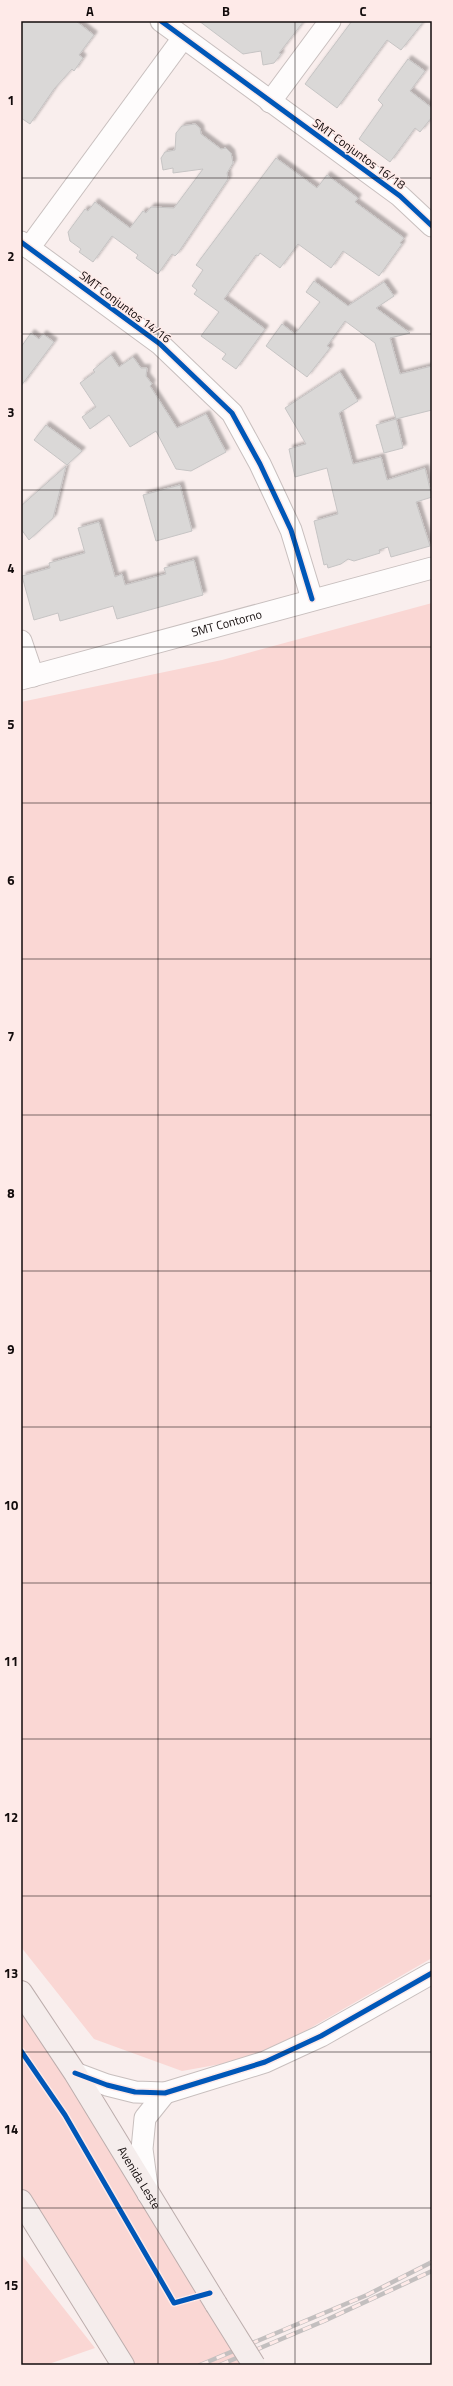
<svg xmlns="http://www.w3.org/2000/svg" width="453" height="2386" font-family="'Titillium Web',sans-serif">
<defs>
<filter id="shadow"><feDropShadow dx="3.5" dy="-3.5" stdDeviation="1" flood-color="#0004"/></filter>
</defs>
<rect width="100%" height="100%" fill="#f9eeed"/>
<!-- green -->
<path fill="#fad7d4" d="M432 603V1958L260 2057 182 2071 94 2039 21 1947V702L222 660Z
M21 1999 253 2365H117L21 2207Z
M21 2254 95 2348 46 2365H21Z"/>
<!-- building -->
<path fill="#dad8d7" stroke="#c6c4c4" filter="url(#shadow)" d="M21 21H76L94 35 79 55 83 58 74 71 72 69 54 89 30 124 21 118Z
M199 21H304L279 53 281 54 274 63 263 65 261 51 243 54Z
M352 21H424L401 50 387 40 337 108 305 84Z
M408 59 425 71 410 91 432 108V117L420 132 415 128 390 162 359 139 383 105 378 100Z
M195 124 200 128 201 134 221 149 226 148 231 153 233 163 227 173 228 179 178 253 175 256 172 254 158 274 136 258 138 255 112 236 93 262 79 252 81 249 70 241 68 232 85 209 88 211 95 202 130 228 143 211 146 213 151 207 174 208 203 169 173 173V168L163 170 161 158 165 152 175 150 176 133 182 126Z
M276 158 317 188 327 175 358 198 355 202 404 238 400 243 402 244 379 276 343 251 331 268 298 244 280 268 260 253 258 256 256 255 224 299 265 329 236 369 222 359 226 354 201 336 219 312 194 294 197 290 192 286 203 270 196 265Z
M314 281 348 306 384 282 394 296 376 308 410 333 390 338 400 374 432 366V410L396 419 375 343 345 321 327 346 330 348 307 377 266 346 282 324 295 334 320 302 306 292Z
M31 333 39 339 43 334 54 342 21 386V347Z
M111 355 119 367 133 357 141 368H147L146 376 152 384 150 386 177 428 206 414 226 452 191 471 176 469 156 431 130 447 109 415 90 429 82 417 96 407 80 383 95 372 93 370Z
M340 372 358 401 339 413 353 464 381 457 387 480 425 468 432 497 416 502 430 546 391 557 388 547 379 550 380 553 354 561 348 559 341 564 328 568 327 564 324 565 314 521 338 514 327 468 295 477 289 449 306 444 285 408Z
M396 419 403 448 384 453 376 425Z
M46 425 82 451 67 465 34 440Z
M66 466 53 518 29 540 21 529V506Z
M180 485 192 531 156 541 143 495Z
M99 522 115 577 122 574 125 585 166 574 164 568 194 560 203 595 117 619 113 606 60 621 58 613 34 620 22 576 50 568 49 563 85 553 78 528Z"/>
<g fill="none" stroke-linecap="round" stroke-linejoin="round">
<defs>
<g id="minor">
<path d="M161 21 400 196 432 226"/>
<path d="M270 102 330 21"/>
<path d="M21 242 160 344 232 413 260 464 291 530 312 599"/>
<path d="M29 248 183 38"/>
<path d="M21 641 33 676"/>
<path id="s1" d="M21 679 432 568"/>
<path d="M75 2073 107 2085 135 2092 165 2093 265 2062 321 2036 432 1973"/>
<path d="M148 2194 142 2149 145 2118 165 2093"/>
</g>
<g id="major">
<path id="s2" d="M21 1992 75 2073 216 2304"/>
<path d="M21 2201 123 2365"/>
</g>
</defs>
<!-- minor casing -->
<use href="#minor" stroke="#c8bfbe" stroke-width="23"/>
<!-- major casing -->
<use href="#major" stroke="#bdaead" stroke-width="24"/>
<!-- minor -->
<use href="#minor" stroke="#fefcfc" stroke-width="21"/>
<!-- major -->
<use href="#major" stroke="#f5edec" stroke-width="22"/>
<defs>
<path id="rail" d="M200 2365 367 2295 432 2262
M220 2365 324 2321 432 2271"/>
</defs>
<!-- rail casing -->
<use href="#rail" stroke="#c3bfbf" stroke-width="4.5"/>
<!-- rail -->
<use href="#rail" stroke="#feeae8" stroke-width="3" stroke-dasharray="9" stroke-linecap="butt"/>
<defs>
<path id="major-bridge" d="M216 2304 254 2365"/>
</defs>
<!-- major-bridge casing -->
<use href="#major-bridge" stroke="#bdaead" stroke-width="24" stroke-linecap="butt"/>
<!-- major-bridge -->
<use href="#major-bridge" stroke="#f5edec" stroke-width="22"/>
<defs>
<path id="cycleway" d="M161 21 400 196 432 226
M21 242 160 344 232 413 260 464 291 530 312 599
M21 2051 65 2115 174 2303 210 2293
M75 2073 107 2085 135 2092 165 2093 265 2062 321 2036 432 1973"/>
</defs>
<!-- cycleway casing -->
<use href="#cycleway" stroke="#feeae8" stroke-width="8"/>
<!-- cycleway -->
<use href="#cycleway" stroke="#0057b8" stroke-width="5"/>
</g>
<!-- grid -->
<path fill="none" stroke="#120b0b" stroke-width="1" stroke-opacity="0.55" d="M158 21V2365M295 21V2365M21 178H432M21 334H432M21 490H432M21 647H432M21 803H432M21 959H432M21 1115H432M21 1271H432M21 1427H432M21 1583H432M21 1739H432M21 1896H432M21 2052H432M21 2208H432"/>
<g text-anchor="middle" stroke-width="3" stroke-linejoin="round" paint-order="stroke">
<!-- street labels -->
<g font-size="12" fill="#120b0b" stroke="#feeae8">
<text transform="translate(359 154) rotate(36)" y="4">SMT Conjuntos 16/18</text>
<text transform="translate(125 307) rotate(37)" y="4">SMT Conjuntos 14/16</text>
<text dy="4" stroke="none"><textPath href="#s1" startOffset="213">SMT Contorno</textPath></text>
<text dy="4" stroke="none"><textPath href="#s2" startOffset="220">Avenida Leste</textPath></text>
</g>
</g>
<!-- border -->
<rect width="453" height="2386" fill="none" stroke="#feeae8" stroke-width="44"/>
<rect x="22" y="22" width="409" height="2342" fill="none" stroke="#120b0b" stroke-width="1.5"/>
<g font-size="13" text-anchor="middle" font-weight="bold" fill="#120b0b">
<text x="90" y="16">A</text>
<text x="226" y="16">B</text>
<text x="363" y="16">C</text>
<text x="11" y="105">1</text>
<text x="11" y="261">2</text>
<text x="11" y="417">3</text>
<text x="11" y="573">4</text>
<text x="11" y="729">5</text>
<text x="11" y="885">6</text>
<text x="11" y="1041">7</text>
<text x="11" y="1198">8</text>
<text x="11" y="1354">9</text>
<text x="11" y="1510">10</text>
<text x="11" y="1666">11</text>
<text x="11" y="1822">12</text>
<text x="11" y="1978">13</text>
<text x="11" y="2134">14</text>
<text x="11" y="2290">15</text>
</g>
</svg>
